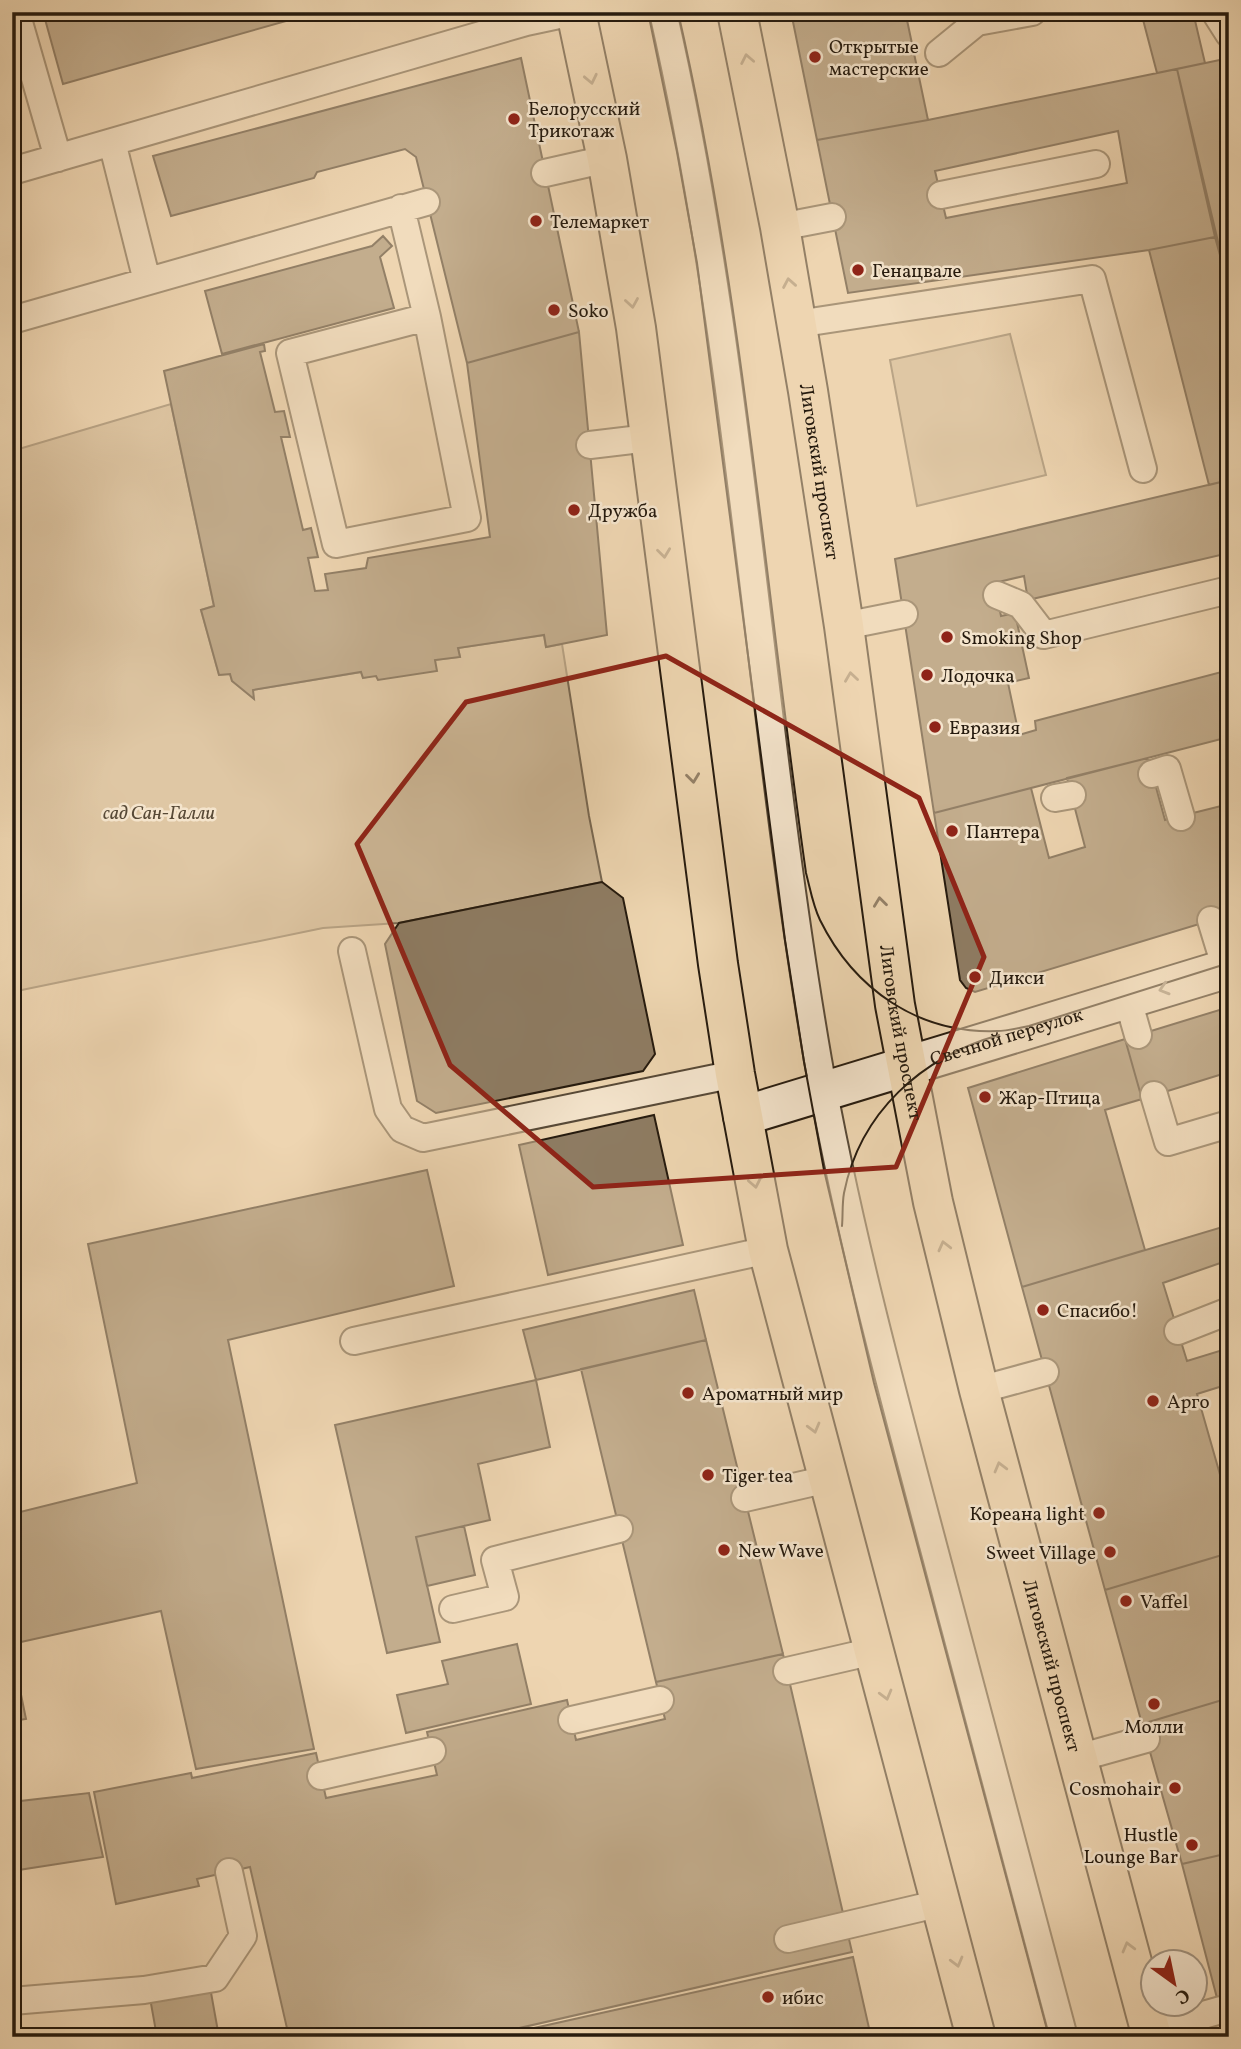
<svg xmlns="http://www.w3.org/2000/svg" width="1241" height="2049" font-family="Vollkorn,serif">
<rect width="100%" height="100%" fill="#eed6b1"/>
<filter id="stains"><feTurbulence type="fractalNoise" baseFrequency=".00286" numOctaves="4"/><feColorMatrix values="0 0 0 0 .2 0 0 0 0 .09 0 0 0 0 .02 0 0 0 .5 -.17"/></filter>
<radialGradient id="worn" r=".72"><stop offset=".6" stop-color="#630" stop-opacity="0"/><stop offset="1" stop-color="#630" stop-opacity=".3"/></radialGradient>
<!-- green -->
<path fill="#ccb695" stroke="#786852" stroke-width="2" d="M1010 334 1046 475 917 506 890 360Z
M171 404 214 606 201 610 219 675 230 674 232 681 253 698V690L361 672 363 678 435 660 460 657 458 648 544 635 546 647 562 644 589 816 602 882 399 923 323 928 12 992V451Z"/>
<!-- building -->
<path fill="#8e7c63" stroke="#251a0e" stroke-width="2" fill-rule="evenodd" d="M43 12H318L63 84Z
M791 12H953L907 20 928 120 817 140Z
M1141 12H1193L1205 63 1157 73Z
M521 58 579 332 467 363 416 157 405 149 317 172 314 178 171 216 153 156Z
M1229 58V288L1177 69Z
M1177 69 1215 237 1149 250 848 293 817 140 928 120ZM1118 131 1127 183 946 218 935 171Z
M383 236 392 246 380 257 394 308 222 354 205 291 372 246Z
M1215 237 1229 288V480L1209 485 1149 250Z
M579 332 607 635 546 647 544 635 458 648 460 657 435 660 437 671 378 680 376 676 363 678 361 672 253 690 254 699 232 681 230 674 219 675 201 610 214 606 164 371 264 344 265 351 260 352 275 412 284 411 290 437H281L303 530 311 528 318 557 308 558 315 591 328 590 325 574 366 568 368 558 490 537 467 363Z
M1229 480V553L1028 600 1024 576 994 583 1001 616 1015 613 1029 678 1008 683 1019 735 1036 730 1035 721 1229 670V737L934 813 895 559Z
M1148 758 1165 820 1229 804V915L975 992 966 988 960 980 934 813 1031 788 1049 858 1085 847 1067 778Z
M602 882 623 898 655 1054 643 1071 436 1113 417 1101 385 944 399 923Z
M1229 1007V1072L1142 1099 1125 1039Z
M1125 1039 1142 1099 1105 1110 1145 1250 1022 1287 968 1088Z
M654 1115 683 1245 548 1275 519 1145Z
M427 1170 454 1286 228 1340 314 1749 196 1769 161 1611 12 1644V1514L137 1483 88 1244Z
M1229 1225V1260L1163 1283 1187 1361 1229 1348V1384L1197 1394 1221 1478 1229 1476V1553L1105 1590 1022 1287Z
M694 1290 706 1340 536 1380 523 1330Z
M706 1340 783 1654 656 1682 581 1369Z
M536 1380 550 1447 478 1464 490 1520 416 1537 440 1642 387 1653 335 1425Z
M464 1526 475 1575 427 1586 416 1537Z
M1222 1555 1229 1578V1698L1142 1724 1105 1590Z
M517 1644 531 1704 406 1733 397 1695 448 1684 442 1661Z
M12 1651 26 1719 12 1721Z
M783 1654 852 1952 480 2037H289L250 1867 197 1879 199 1886 116 1904 94 1792 191 1773 192 1778 316 1753 326 1798 437 1775 427 1732 567 1700 576 1740 665 1719 656 1682Z
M1229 1698V1853L1182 1864 1142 1724Z
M89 1793 103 1857 12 1871V1802Z
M1229 1853V2020L1223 2021 1182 1864Z
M853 1957 871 2037H494Z
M210 1987 219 2037H157L150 1998Z"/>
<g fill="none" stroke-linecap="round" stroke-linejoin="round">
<defs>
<path id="lane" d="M16 12 58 158
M663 12C742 357 758 712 818 1060 847 1224 890 1384 933 1545 976 1709 1020 1873 1064 2037
M1215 12 1229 34
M939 53 977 22 1032 12
M112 142 147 281
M12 171 526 22 573 12
M545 173 607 159
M941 195 1096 164
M401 208 427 317 467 518 336 544 290 353 427 317
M780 227 832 217
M12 320 426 202
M797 324 1092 279 1143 469
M590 445 649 438
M997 595 1021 605 1044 635 1229 590
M844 626 904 614
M1152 774 1167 769 1181 817
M1055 798 1072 795
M1211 920 1226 969
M352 951 388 1109 402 1129 423 1138 735 1074
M1128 1000 1138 1035
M1154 1095 1168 1142 1229 1124
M1178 1331 1229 1311
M354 1341 768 1250
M979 1390 1045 1372
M745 1498 828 1479
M453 1609 505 1597 495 1560 619 1529
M787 1671 874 1651
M572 1720 660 1700
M1078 1758 1146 1739
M321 1776 432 1751
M788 1939 941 1903
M12 2001 144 1990 215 1978 243 1936 229 1872
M1150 2030 1221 2010"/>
<g id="secondary">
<path id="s1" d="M743 1116 1229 968"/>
</g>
<g id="primary">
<path d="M576 12 607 159 636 328 718 964 735 1074 768 1250 976 2037"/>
<path id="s2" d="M737 12 780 227 808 391 844 626 895 1005 933 1202 979 1390 1152 2037"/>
</g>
</defs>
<!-- lane casing -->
<use href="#lane" stroke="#574937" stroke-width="30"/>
<!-- secondary casing -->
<use href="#secondary" stroke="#251a0e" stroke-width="42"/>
<!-- primary casing -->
<use href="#primary" stroke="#251a0e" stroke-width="42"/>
<!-- lane -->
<use href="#lane" stroke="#f4e4cc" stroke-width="26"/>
<!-- secondary -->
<use href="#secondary" stroke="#f4e4cc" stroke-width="38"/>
<!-- primary -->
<use href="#primary" stroke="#eed6b1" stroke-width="38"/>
<!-- tram -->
<path stroke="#251a0e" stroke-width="2" d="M648 12 677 152 697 263 785 940 804 1062 824 1170 874 1383 1049 2037
M678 12C743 295 765 586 806 873 810 888 813 906 820 920 854 989 918 1034 997 1031 1007 1031 1018 1028 1029 1026L1229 963
M842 1226C843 1215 842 1204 844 1193 860 1112 922 1057 999 1035"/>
</g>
<!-- one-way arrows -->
<defs><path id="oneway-chevron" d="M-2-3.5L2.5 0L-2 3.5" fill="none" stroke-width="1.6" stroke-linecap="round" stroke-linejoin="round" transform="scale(1.75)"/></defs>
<g stroke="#948168">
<use href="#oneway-chevron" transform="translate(747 59) rotate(-101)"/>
<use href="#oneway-chevron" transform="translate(591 79) rotate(78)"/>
<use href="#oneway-chevron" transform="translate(789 283) rotate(-100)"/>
<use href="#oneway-chevron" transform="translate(632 303) rotate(81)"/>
<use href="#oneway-chevron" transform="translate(664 553) rotate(83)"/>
<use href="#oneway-chevron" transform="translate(851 677) rotate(-98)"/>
<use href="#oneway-chevron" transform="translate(693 778) rotate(83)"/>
<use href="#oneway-chevron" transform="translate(880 902) rotate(-97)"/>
<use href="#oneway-chevron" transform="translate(755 1183) rotate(79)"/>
<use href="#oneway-chevron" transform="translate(944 1246) rotate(-104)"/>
<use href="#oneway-chevron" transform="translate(814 1428) rotate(75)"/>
<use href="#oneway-chevron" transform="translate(1000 1467) rotate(-105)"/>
<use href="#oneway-chevron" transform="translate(886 1695) rotate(75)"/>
<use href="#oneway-chevron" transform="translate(1128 1947) rotate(-105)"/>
<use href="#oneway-chevron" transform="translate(957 1962) rotate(75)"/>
</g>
<use stroke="#978976" href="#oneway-chevron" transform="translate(1164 989) rotate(163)"/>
<!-- marked area -->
<path d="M0 0H1241V2049H0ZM666 656 919 798 984 957 896 1167 593 1187 450 1065 357 844 466 702Z" fill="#eed6b1" fill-opacity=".55" fill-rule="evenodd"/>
<path fill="none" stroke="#8f2418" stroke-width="5" stroke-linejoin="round" d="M666 656 919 798 984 957 896 1167 593 1187 450 1065 357 844 466 702Z"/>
<!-- markers -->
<g fill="#8f2418" stroke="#f4e4cc" stroke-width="2.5">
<circle cx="815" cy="57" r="7"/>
<circle cx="514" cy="119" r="7"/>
<circle cx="536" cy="221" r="7"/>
<circle cx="858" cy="270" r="7"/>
<circle cx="554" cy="310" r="7"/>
<circle cx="574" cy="510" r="7"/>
<circle cx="947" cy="637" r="7"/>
<circle cx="927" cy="675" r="7"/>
<circle cx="935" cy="727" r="7"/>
<circle cx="952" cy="831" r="7"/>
<circle cx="975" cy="977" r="7"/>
<circle cx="985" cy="1097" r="7"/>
<circle cx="1043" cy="1310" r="7"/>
<circle cx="688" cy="1393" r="7"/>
<circle cx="1153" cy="1401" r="7"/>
<circle cx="708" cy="1475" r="7"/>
<circle cx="1099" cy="1513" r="7"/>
<circle cx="724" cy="1550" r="7"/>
<circle cx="1110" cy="1552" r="7"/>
<circle cx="1126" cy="1601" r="7"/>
<circle cx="1154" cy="1704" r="7"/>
<circle cx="1175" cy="1788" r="7"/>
<circle cx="1192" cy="1845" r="7"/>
<circle cx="768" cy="1997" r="7"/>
</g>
<g text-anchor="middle" stroke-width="5" stroke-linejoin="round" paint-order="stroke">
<!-- poi labels -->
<g font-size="19" fill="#251a0e" stroke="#f4e4cc" text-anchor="start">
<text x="829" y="53">Открытые<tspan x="829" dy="22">мастерские</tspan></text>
<text x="528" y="115">Белорусский<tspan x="528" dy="22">Трикотаж</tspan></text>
<text x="550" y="228">Телемаркет</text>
<text x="872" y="277">Генацвале</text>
<text x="568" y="317">Soko</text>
<text x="588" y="517">Дружба</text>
<text x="961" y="644">Smoking Shop</text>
<text x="941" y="682">Лодочка</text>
<text x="949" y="734">Евразия</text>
<text x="966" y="838">Пантера</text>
<text x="989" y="984">Дикси</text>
<text x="999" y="1104">Жар-Птица</text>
<text x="1057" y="1317">Спасибо!</text>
<text x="702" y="1400">Ароматный мир</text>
<text x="1167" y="1408">Арго</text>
<text x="722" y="1482">Tiger tea</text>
<text x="1085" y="1520" text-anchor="end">Кореана light</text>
<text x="738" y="1557">New Wave</text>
<text x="1096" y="1559" text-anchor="end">Sweet Village</text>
<text x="1140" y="1608">Vaffel</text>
<text x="1154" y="1733" text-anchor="middle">Молли</text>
<text x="1161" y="1795" text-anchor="end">Cosmohair</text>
<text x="1178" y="1841" text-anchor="end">Hustle<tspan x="1178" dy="22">Lounge Bar</tspan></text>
<text x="782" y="2004">ибис</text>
</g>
<!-- street labels -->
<g font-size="19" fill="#251a0e" stroke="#f4e4cc">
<text dy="7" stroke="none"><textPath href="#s2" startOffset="467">Лиговский проспект</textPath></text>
<text dy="7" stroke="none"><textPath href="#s2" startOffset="1034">Лиговский проспект</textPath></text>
<text dy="7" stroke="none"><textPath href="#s1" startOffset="275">Свечной переулок</textPath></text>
<text dy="7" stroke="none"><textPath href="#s2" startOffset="1685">Лиговский проспект</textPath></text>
</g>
<!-- park labels -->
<g font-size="19" font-style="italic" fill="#574936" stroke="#f4e4cc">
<text x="159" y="819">сад Сан-Галли</text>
</g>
</g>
<!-- margin -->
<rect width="1241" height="2049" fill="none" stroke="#eed6b1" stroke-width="42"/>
<rect x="14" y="14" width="1213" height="2021" fill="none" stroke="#251a0e" stroke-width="3.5"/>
<rect x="21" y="21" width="1199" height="2007" fill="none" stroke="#251a0e" stroke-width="2"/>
<!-- north arrow -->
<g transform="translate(1174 1983) rotate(147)"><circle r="33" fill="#f4e4cc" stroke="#a19380" stroke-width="2"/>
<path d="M0-5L12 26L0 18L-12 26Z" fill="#8f2418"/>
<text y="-10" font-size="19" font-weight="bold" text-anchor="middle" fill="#251a0e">С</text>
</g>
<rect width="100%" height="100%" filter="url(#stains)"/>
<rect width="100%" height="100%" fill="url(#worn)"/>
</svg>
